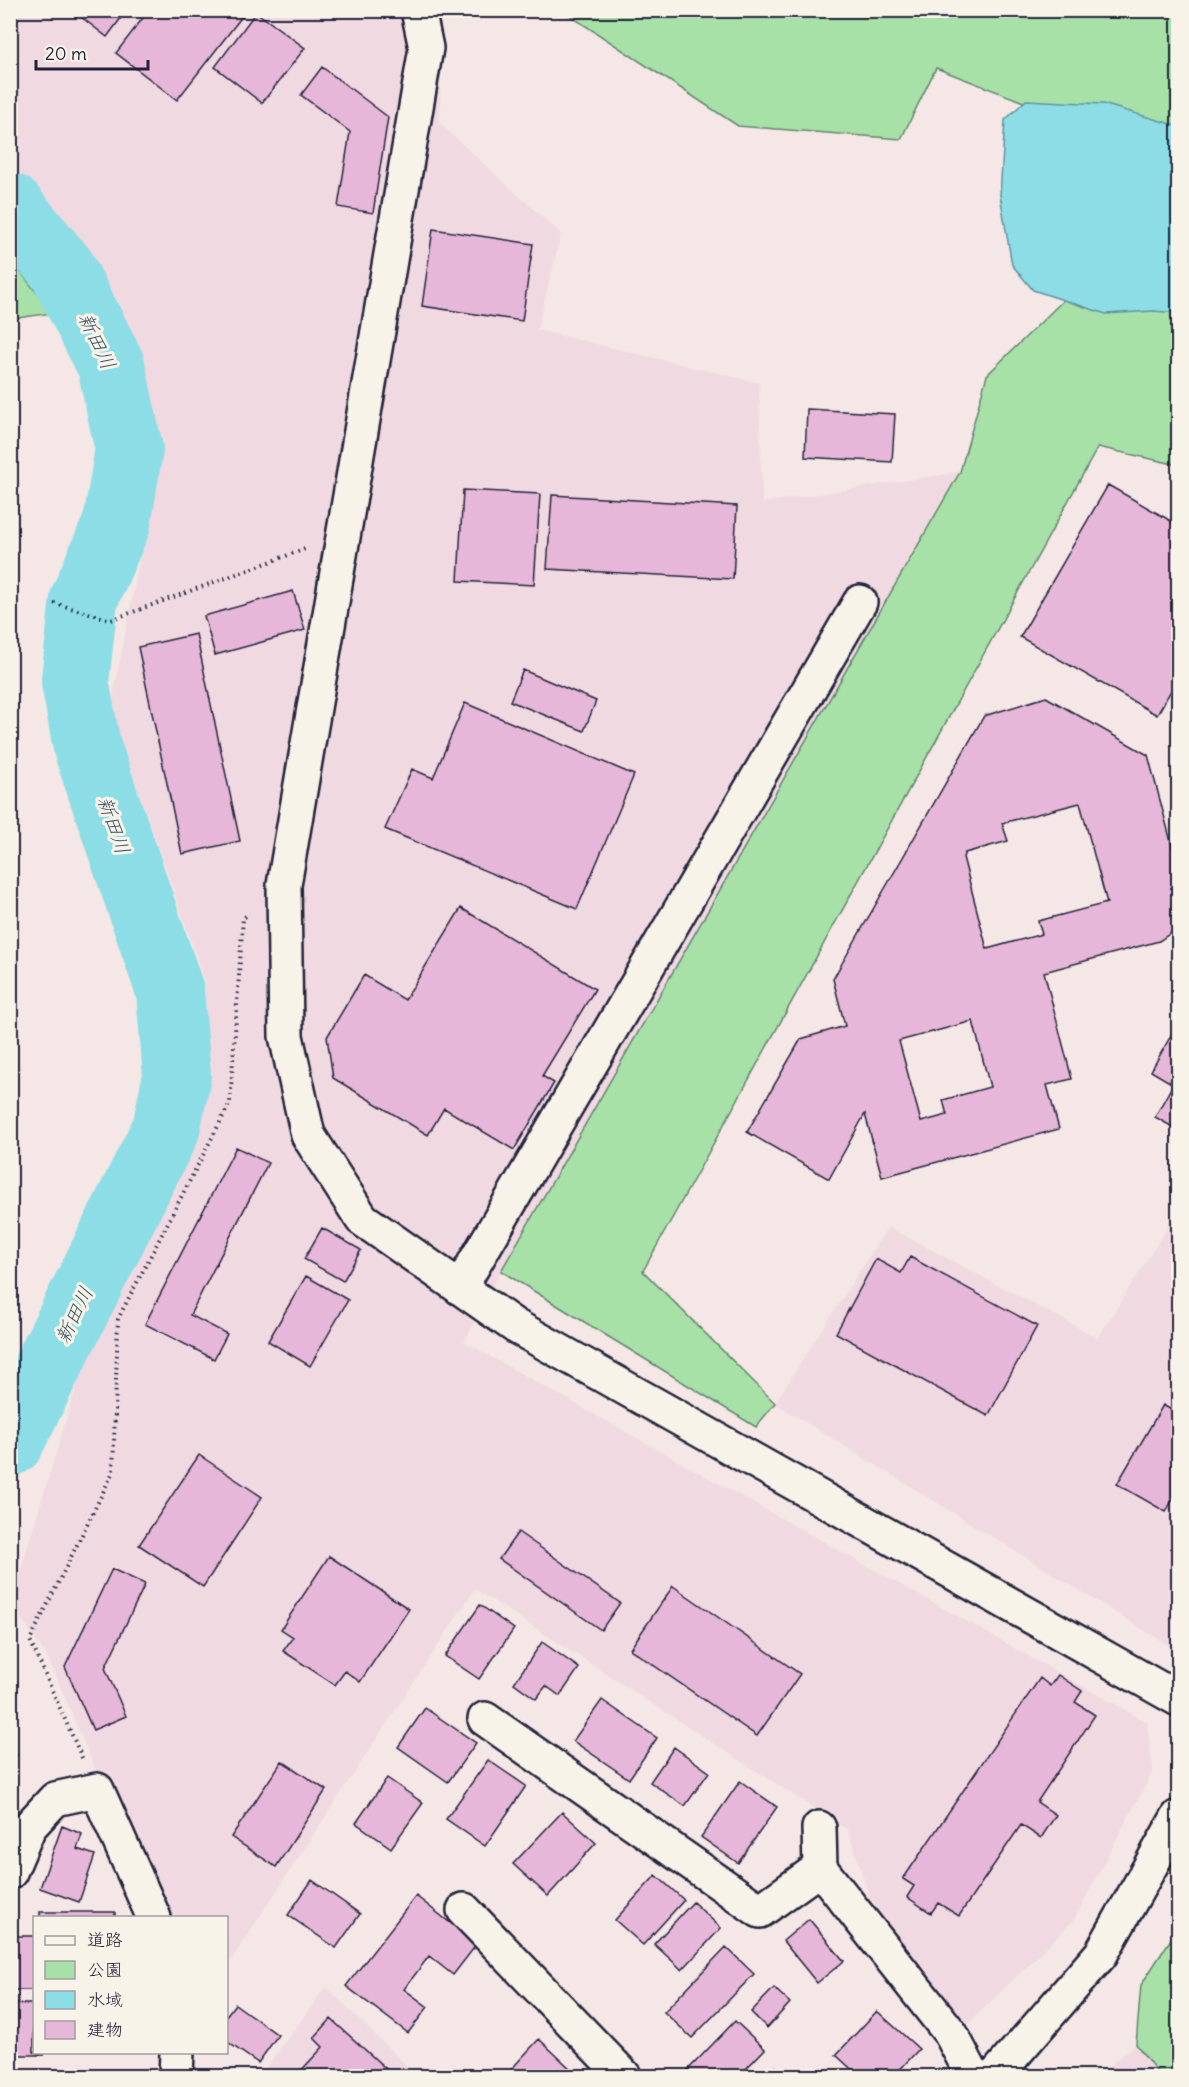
<svg xmlns="http://www.w3.org/2000/svg" width="1189" height="2087" font-family="Delius,'Klee One',sans-serif">
<rect width="100%" height="100%" fill="#f4e7e5"/>
<filter id="ink" filterUnits="userSpaceOnUse"><feTurbulence type="fractalNoise" baseFrequency=".0167" numOctaves="2"/><feDisplacementMap in="SourceGraphic" scale="12" xChannelSelector="R" yChannelSelector="G"/><feConvolveMatrix kernelMatrix="1 2 1 2 8 2 1 2 1" color-interpolation-filters="sRGB"/></filter>
<g filter="url(#ink)">
<!-- built -->
<path fill="#f0d9e1" d="M11 11H425L440 36V124L561 234 537 330 759 383 762 503 960 472 501 1271 464 1342 1147 1722 1153 1771 1073 1921 965 2027 877 1919 848 1830 475 1589 227 1966 226 1918 159 1917 49 1660 11 1602 94 1328 204 1085 205 980 110 711 163 442 119 303 11 164Z
M1178 1211V1651L775 1403 888 1227 1098 1338Z
M326 1987 417 2076H260Z
M1136 2044 1160 2076H1097Z"/>
<!-- green -->
<path fill="#a7e1a7" stroke="#648271" stroke-width="1.5" d="M563 11H1178V162L936 68 901 139 738 126Z
M10 259H11L52 313 11 319Z
M1088 276 1178 288V465L1098 447 643 1271 775 1403 756 1427 501 1271 960 472 987 375Z
M1178 1928V2076H1160L1136 2044 1141 1985Z"/>
<!-- water -->
<path fill="#8cdde5" stroke="#6292a1" stroke-width="1.5" d="M1026 100 1103 104 1178 126V313L1153 311 1106 314 1033 290 1012 265 1000 195 1005 120Z"/>
<g fill="none" stroke-linecap="round" stroke-linejoin="round">
<!-- river -->
<path stroke="#8cdde5" stroke-width="68" d="M10 207 62 269 111 365 129 449 117 523 84 599 75 681 87 747 170 991 177 1076 166 1129 10 1442"/>
</g>
<!-- building -->
<path fill="#e6b7d8" stroke="#22223b" stroke-width="1.5" fill-rule="evenodd" d="M72 10H127L107 37Z
M149 10H247L177 100 116 53Z
M256 12 305 48 262 103 215 67Z
M322 67 388 117 373 213 338 207 350 132 301 95Z
M433 229 533 244 522 321 422 306Z
M807 409 895 414 892 462 805 457Z
M1108 485 1178 525V678L1157 715 1020 637Z
M463 490 540 494 534 585 458 581Z
M552 495 737 506 733 579 547 569Z
M293 591 305 630 215 655 204 616Z
M196 634 240 841 182 854 138 647Z
M523 670 596 701 584 731 510 701Z
M1046 697 1148 755 1178 868V925L1175 930 1159 941 1044 972 1072 1079 1047 1085 1059 1129 882 1177 865 1114 829 1179 747 1132 801 1039 845 1026 833 979 984 716ZM1080 803 1107 903 1038 921 1042 934 987 949 963 857 965 853 1008 841 1002 823ZM973 1021 990 1087 943 1100 947 1115 921 1122 899 1041Z
M465 703 634 775 577 909 385 829 412 769 433 778Z
M461 908 595 989 542 1076 554 1083 514 1150 444 1108 428 1135 333 1078 327 1037 364 975 405 1000Z
M1178 1023V1126L1176 1129 1155 1117 1173 1084 1151 1071Z
M236 1147 268 1163 190 1315 227 1334 214 1359 145 1324Z
M322 1228 361 1250 343 1281 304 1259Z
M910 1257 1037 1326 988 1416 836 1333 876 1259 901 1273Z
M306 1276 348 1300 310 1366 268 1341Z
M1163 1405 1178 1414V1489L1166 1512 1117 1484Z
M199 1455 262 1497 203 1587 139 1545Z
M518 1532 620 1603 601 1630 499 1559Z
M329 1556 409 1609 360 1682 345 1671 335 1685 283 1651 293 1637 281 1629Z
M112 1569 145 1584 105 1668 126 1716 93 1730 65 1667Z
M673 1586 800 1674 757 1736 630 1649Z
M480 1605 514 1629 479 1679 445 1656Z
M542 1642 579 1668 560 1696 546 1686 536 1699 514 1683Z
M1058 1675 1082 1691 1075 1702 1095 1715 1037 1802 1056 1815 1041 1838 1021 1825 959 1916 938 1903 931 1913 907 1897 914 1886 903 1879 1040 1678 1050 1686Z
M602 1700 657 1738 629 1779 573 1741Z
M425 1708 476 1743 448 1782 398 1747Z
M674 1747 709 1772 685 1806 650 1782Z
M10 1752 17 1754 10 1774Z
M488 1760 526 1786 485 1846 446 1819Z
M282 1761 326 1790 276 1867 231 1837Z
M387 1778 423 1803 391 1848 356 1823Z
M740 1781 777 1807 738 1863 701 1837Z
M562 1812 596 1843 548 1896 513 1864Z
M62 1826 82 1834 77 1849 95 1855 79 1902 40 1888Z
M656 1875 684 1900 643 1945 615 1920Z
M312 1880 360 1914 336 1948 288 1915Z
M416 1896 477 1944 453 1975 429 1956 404 1989 428 2007 408 2033 346 1986Z
M693 1902 721 1928 682 1970 654 1944Z
M40 1912H115V1918H40Z
M809 1919 844 1961 817 1983 783 1941Z
M13 1936H34V1990H14Z
M726 1947 754 1974 692 2038 664 2012Z
M774 1988 790 2003 767 2028 751 2012Z
M10 2004H34V2052L45 2055H10Z
M235 2004 278 2035 258 2063 226 2041V2016Z
M877 2011 919 2049 894 2076H859L836 2055Z
M331 2019 394 2076H296L323 2047 314 2038Z
M735 2021 765 2049 739 2076H682Z
M539 2039 574 2072 570 2076H505Z
M776 2067 786 2076H767Z"/>
<g fill="none" stroke-linecap="round" stroke-linejoin="round">
<defs>
<path id="minor" d="M418 10 426 48 284 885 286 1036 308 1135 362 1219 515 1326 1178 1699
M460 1288 860 602
M485 1719 760 1911 820 1868
M819 1828 820 1868 951 2034 973 2076
M10 1872 29 1827 55 1799 97 1790 154 1918
M464 1910 624 2076
M176 2076 177 2052
M995 2076 1101 1954 1178 1817"/>
</defs>
<!-- minor casing -->
<use href="#minor" stroke="#22223b" stroke-width="38"/>
<!-- path -->
<path stroke="#22223b" stroke-width="4" stroke-dasharray="1.5 4.5" stroke-linecap="butt" d="M54 603 111 620 305 549
M82 1758 30 1640 113 1472 118 1319 230 1103 243 918 249 914"/>
<!-- minor -->
<use href="#minor" stroke="#f7f3e8" stroke-width="33"/>
</g>
</g>
<g text-anchor="middle" stroke-width="6" stroke-linejoin="round" paint-order="stroke">
<!-- water labels -->
<g font-size="20" font-style="italic" fill="#3c5166" stroke="#f7f3e8">
<text transform="translate(97 341) rotate(65)" y="7">新田川</text>
<text transform="translate(114 825) rotate(71)" y="7">新田川</text>
<text transform="translate(74 1315) rotate(-64)" y="7">新田川</text>
</g>
</g>
<!-- margin -->
<rect width="1189" height="2087" fill="none" stroke="#f7f3e8" stroke-width="36"/>
<rect x="18" y="18" width="1153" height="2051" fill="none" stroke="#22223b" stroke-width="2" filter="url(#ink)"/>
<!-- legend -->
<rect x="33" y="1916" width="195" height="138" fill="#f7f3e8" stroke="#a29fa3" stroke-width="1.5"/>
<rect x="45" y="1936" width="30" height="9" fill="#f7f3e8" stroke="#a29fa3" stroke-width="1.5"/>
<text x="87" y="1946" font-size="18" fill="#22223b">道路</text>
<rect x="45" y="1961" width="30" height="18" fill="#a7e1a7" stroke="#a29fa3" stroke-width="1.5"/>
<text x="87" y="1976" font-size="18" fill="#22223b">公園</text>
<rect x="45" y="1991" width="30" height="18" fill="#8cdde5" stroke="#a29fa3" stroke-width="1.5"/>
<text x="87" y="2006" font-size="18" fill="#22223b">水域</text>
<rect x="45" y="2021" width="30" height="18" fill="#e6b7d8" stroke="#a29fa3" stroke-width="1.5"/>
<text x="87" y="2036" font-size="18" fill="#22223b">建物</text>
<!-- scale -->
<path d="M36 60v9h112v-9" fill="none" stroke="#22223b" stroke-width="3"/>
<text x="45" y="60" font-size="18" fill="#22223b" stroke="#f7f3e8" stroke-width="4.5" paint-order="stroke">20 m</text>
</svg>
